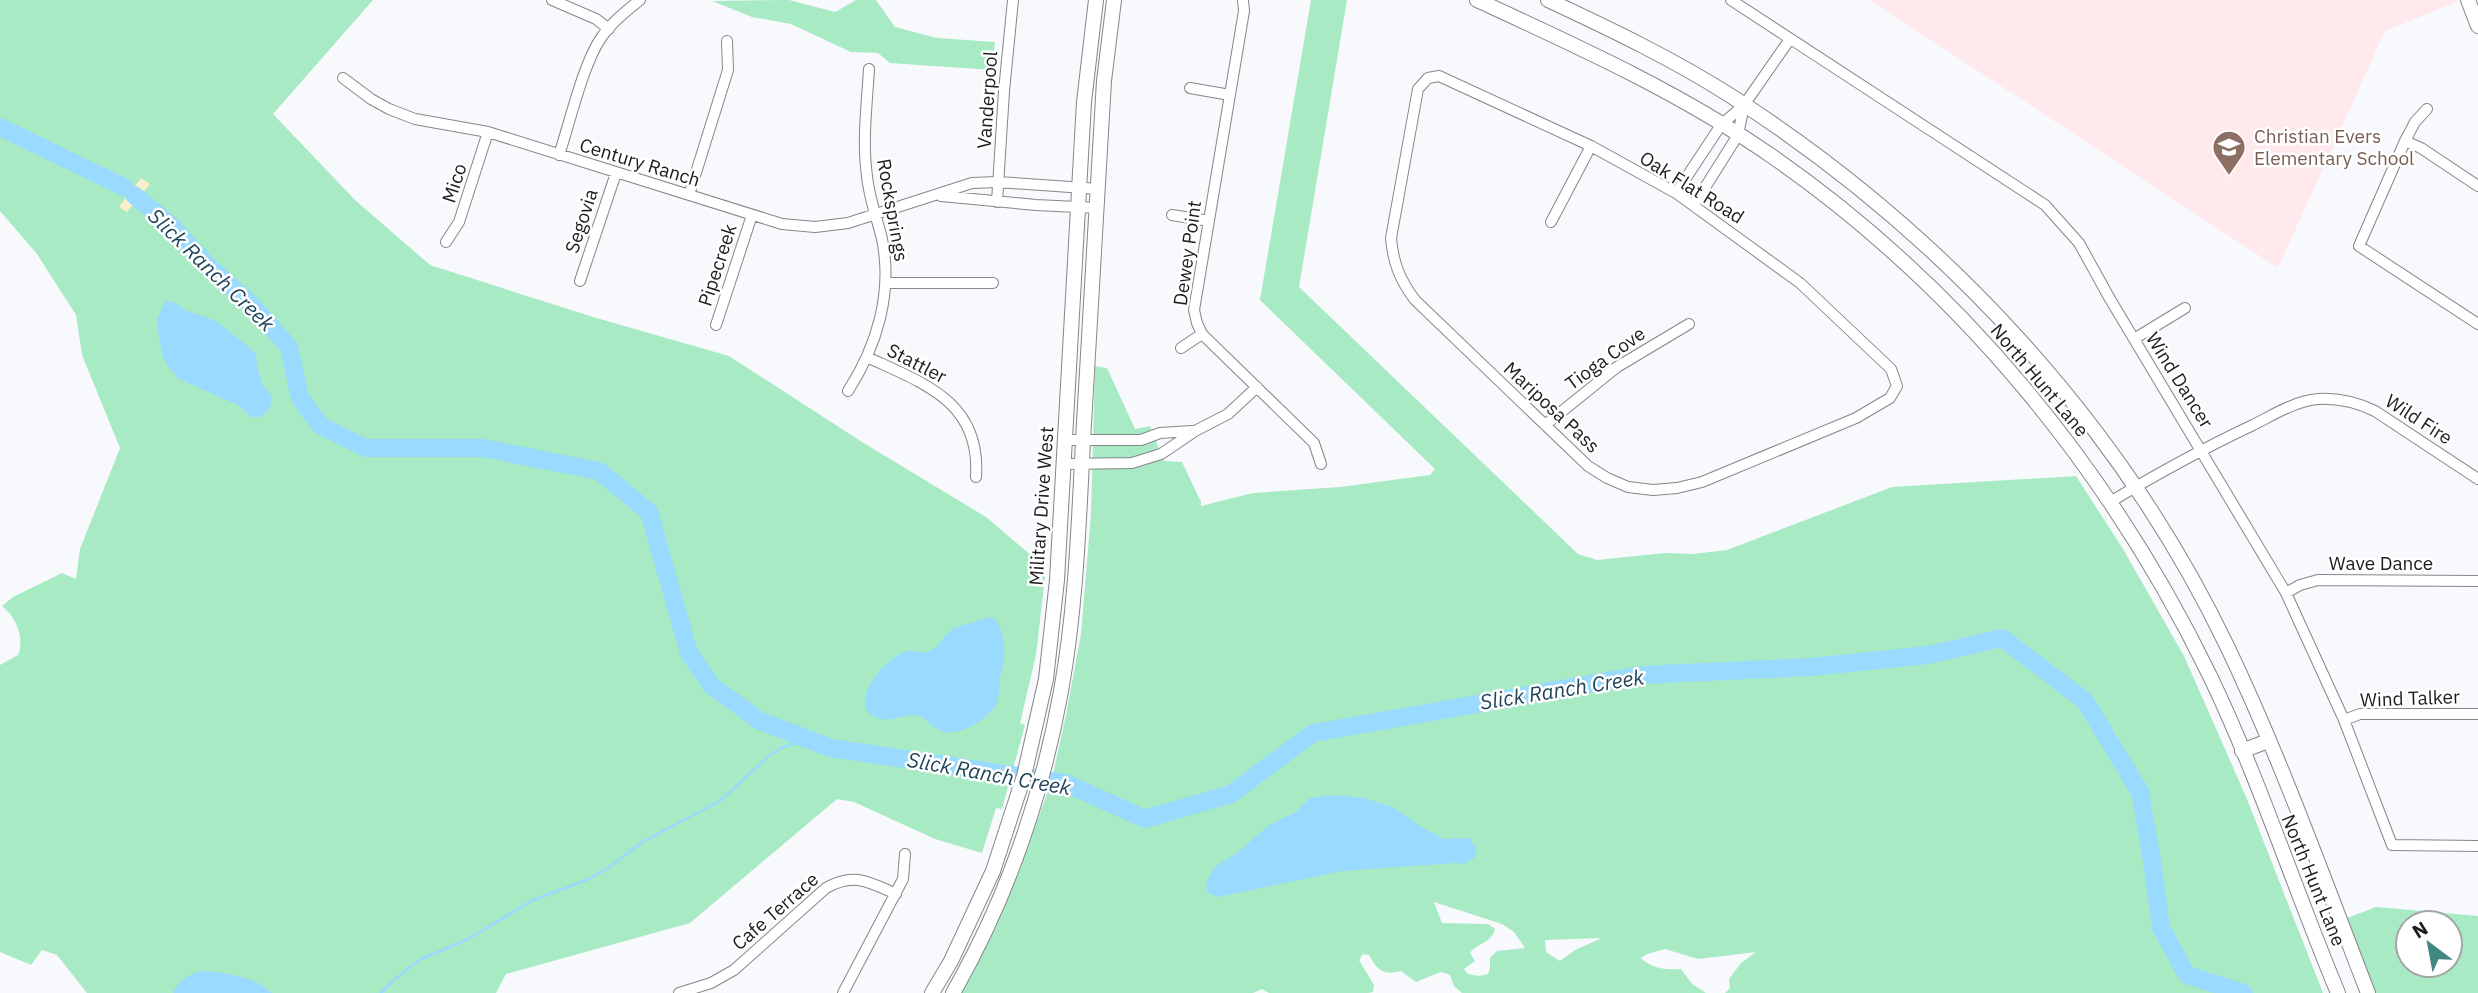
<svg xmlns="http://www.w3.org/2000/svg" width="2478" height="993" font-family="'IBM Plex Sans',sans-serif">
<rect width="100%" height="100%" fill="#f7f9fd"/>
<!-- education -->
<path fill="#ffe9ec" d="M1870 0H2455L2456 2 2385 31 2278 268Z"/>
<!-- green -->
<path fill="#a8eac4" fill-rule="evenodd" d="M0 0H373L273 114 355 200 430 265 593 317 729 356 862 442 986 517 1046 568 1036 655 1020 723 1025 725 1002 809 996 808 982 853 935 839 854 802 837 799 690 923 506 974 496 993H87L57 955 42 950 31 965 0 952V665L18 655C25 639 16 616 2 606L13 597 62 573 76 579 80 549 120 448 82 355 76 315 37 254 0 211Z
M789 0 835 12 856 0H876L895 27 937 38 995 42 992 70 890 63 878 53 851 52 791 24 752 17 712 1Z
M1311 0H1347L1299 287 1578 554 1597 560 1665 553 1693 554 1727 550 1892 487 2076 476 2123 549 2184 656 2247 799 2323 993H1725L1730 988 1729 979 1741 963 1756 952 1698 959 1665 949 1647 954 1641 958C1652 969 1666 970 1681 969L1692 984 1706 993H1462L1454 986 1450 975 1441 972 1416 982 1401 971C1384 976 1377 970 1369 955L1363 954 1359 960 1374 985 1373 992 1368 993H1269L1262 989 1253 993H959L995 924 1021 864 1051 783 1066 715 1081 634 1091 514 1095 366 1107 368 1135 429 1150 426 1164 461 1182 462 1201 502V506L1253 493 1340 487 1430 475 1435 469 1260 300ZM1434 902 1502 924 1514 932 1525 948 1497 951 1490 958V968L1488 974 1478 976 1468 974 1464 969 1475 961 1470 953C1478 942 1491 944 1495 929L1488 924 1442 923ZM1602 938 1575 950 1560 961 1546 952 1545 940Z
M2376 907 2478 916V993H2376L2347 918ZM2408 923H2450V965H2408Z"/>
<!-- sand -->
<path fill="#f9efca" d="M141 178 150 184 127 212 119 207Z"/>
<!-- water -->
<path fill="#99dafe" d="M172 301 185 310 216 321 256 353 257 367 263 386 272 396 270 409 261 417H251L238 405 179 379 169 368 162 355 158 331 157 319 165 302Z
M986 618H994C1006 632 1006 657 1001 674 998 684 1001 695 996 705 989 719 956 738 941 731 930 727 927 716 914 715 901 715 889 723 877 718 844 704 887 656 907 651 913 649 921 654 928 652 939 648 943 637 951 630 955 627 979 621 986 618Z
M1335 795 1364 798 1393 807 1423 828 1444 839 1469 838 1476 847 1475 857 1464 864 1455 863 1342 871 1218 897 1207 892 1206 884 1214 867 1237 853 1269 825 1296 812 1310 798Z
M202 971C227 973 253 976 272 993H173C178 980 190 974 202 971Z"/>
<g fill="none" stroke-linecap="round" stroke-linejoin="round">
<!-- stream -->
<path stroke="#99dafe" stroke-width="2.5" d="M381 993 395 979 419 960 468 939 533 900 589 879 608 868 644 841 720 801 770 755 783 747 807 740"/>
<!-- river -->
<path stroke="#99dafe" stroke-width="18" d="M0 127 124 187
M134 195 172 226 208 266 250 303 289 347 300 398 321 426 366 448H483L599 471 649 512 689 653 712 686 760 721 831 748 1065 783 1145 819 1231 794 1313 733 1641 675 1811 667 1928 655 2002 638 2085 701 2140 792 2152 861 2161 928 2187 975 2244 993"/>
<defs>
<path id="street" d="M552 0 596 19 609 29
M1243 0 1244 11 1194 310 1197 323 1202 334 1314 443 1321 464
M1731 0 2019 188 2045 205 2079 243 2110 299 2286 593 2344 720 2392 845 2478 846
M1439 76 1591 146 1676 193 1800 283 1891 369 1897 386 1890 398 1856 418 1702 482 1677 488 1653 490 1628 487 1607 478 1588 466 1415 300C1400 280 1393 263 1391 238L1418 89 1428 78Z
M343 78 371 99 389 109 415 119 488 132 782 224 815 227 848 223 972 183 998 182 1099 189
M1190 88 1230 95
M2427 109 2415 122 2405 141 2359 246 2478 324
M2405 141 2421 148 2478 186
M559 155C570 122 583 64 601 38 611 23 626 11 640 0
M1676 193 1721 125 1744 105 1790 39
M689 195 728 70 727 41
M941 196 1036 205 1098 208
M997 202 1004 91 1013 0
M1694 205 1738 135 1744 105
M1172 215 1209 221
M1551 222 1591 146
M446 242 459 222 488 132
M580 281 616 173
M886 283H993
M716 325 752 215
M2134 339 2185 308
M1181 348 1202 334
M867 357C925 384 981 402 976 477
M848 391C877 346 893 293 882 239 877 218 869 198 867 176 862 141 867 104 869 69
M1545 425 1617 367 1689 324
M1065 440H1141L1160 433 1192 431
M1064 464 1132 463 1161 454 1195 431 1228 414 1257 387
M2110 502C2157 474 2204 448 2253 425 2273 415 2295 401 2318 399 2339 398 2356 402 2375 411L2478 479
M2286 593 2300 585 2318 580 2478 581
M2344 720 2360 714H2478
M679 993 711 983 734 970 826 888C854 872 869 882 896 894
M843 993 903 879 905 854"/>
<path id="secondary" d="M1477 0C1579 47 1681 93 1773 157 1961 288 2110 470 2210 676 2259 778 2294 888 2338 993
M1548 0C1610 29 1673 59 1731 96 1940 230 2119 421 2227 646 2281 759 2323 877 2368 993
M2468 0 2478 26
M2242 751 2268 741
M932 993 951 961 993 871 1024 776 1046 679 1057 580 1084 102 1096 0
M953 993C1006 900 1042 797 1061 691 1077 603 1079 512 1084 423 1091 309 1098 195 1104 81L1114 0"/>
</defs>
<!-- street casing -->
<use href="#street" stroke="#848689" stroke-width="12"/>
<!-- secondary casing -->
<use href="#secondary" stroke="#848689" stroke-width="16"/>
<!-- street -->
<use href="#street" stroke="#fff" stroke-width="10"/>
<!-- secondary -->
<use href="#secondary" stroke="#fff" stroke-width="14"/>
</g>
<!-- icons -->
<defs>
<symbol id="school-pin" viewBox="-11 -11 22 30"><path d="M0 17L-7.5 6A9.5 9.5 0 1 1 7.5 6Z" fill="#8d6e63" stroke="#fff"/><path d="M0-5L7-2L0 1L-7-2ZM-4 1L0 2.5L4 1V4Q0 6-4 4Z" fill="#fff"/></symbol>
</defs>
<g fill-rule="evenodd">
<use href="#school-pin" x="2210" y="128" width="38" height="52"/>
</g>
<g text-anchor="middle" stroke-width="5" stroke-linejoin="round" paint-order="stroke">
<!-- street labels -->
<g font-size="19" fill="#1c1d1e" stroke="#fff">
<text transform="translate(987 100) rotate(-86)" y="7">Vanderpool</text>
<text transform="translate(640 162) rotate(17)" y="7">Century Ranch</text>
<text transform="translate(454 183) rotate(-72)" y="7">Mico</text>
<text transform="translate(1692 187) rotate(32)" y="7">Oak Flat Road</text>
<text transform="translate(893 210) rotate(80)" y="7">Rocksprings</text>
<text transform="translate(581 221) rotate(-72)" y="7">Segovia</text>
<text transform="translate(1187 253) rotate(-82)" y="7">Dewey Point</text>
<text transform="translate(717 265) rotate(-72)" y="7">Pipecreek</text>
<text transform="translate(1605 358) rotate(-36)" y="7">Tioga Cove</text>
<text transform="translate(917 363) rotate(27)" y="7">Stattler</text>
<text transform="translate(2040 380) rotate(50)" y="7">North Hunt Lane</text>
<text transform="translate(2180 380) rotate(58)" y="7">Wind Dancer</text>
<text transform="translate(1552 407) rotate(43)" y="7">Mariposa Pass</text>
<text transform="translate(2419 419) rotate(33)" y="7">Wild Fire</text>
<text transform="translate(1041 506) rotate(-86)" y="7">Military Drive West</text>
<text x="2381" y="570">Wave Dance</text>
<text transform="translate(2410 698) rotate(-2)" y="7">Wind Talker</text>
<text transform="translate(2314 880) rotate(68)" y="7">North Hunt Lane</text>
<text transform="translate(775 911) rotate(-41)" y="7">Cafe Terrace</text>
</g>
<!-- education labels -->
<g font-size="19" fill="#785e54" stroke="#fff" text-anchor="start">
<text x="2254" y="143">Christian Evers<tspan x="2254" dy="22">Elementary School</tspan></text>
</g>
<!-- water labels -->
<g font-size="21" font-style="italic" fill="#204558" stroke="#fff">
<text transform="translate(211 270) rotate(44)" y="7">Slick Ranch Creek</text>
<text transform="translate(1562 690) rotate(-9)" y="7">Slick Ranch Creek</text>
<text transform="translate(989 774) rotate(10)" y="7">Slick Ranch Creek</text>
</g>
</g>
<!-- north arrow -->
<g transform="translate(2429 944) rotate(328)"><circle r="33" fill="#ffffff" stroke="#a4a5a5" stroke-width="2"/>
<path d="M0-5L12 26L0 18L-12 26Z" fill="#408782"/>
<text y="-10" font-size="19" font-weight="bold" text-anchor="middle" fill="#1c1d1e">N</text>
</g>
</svg>
